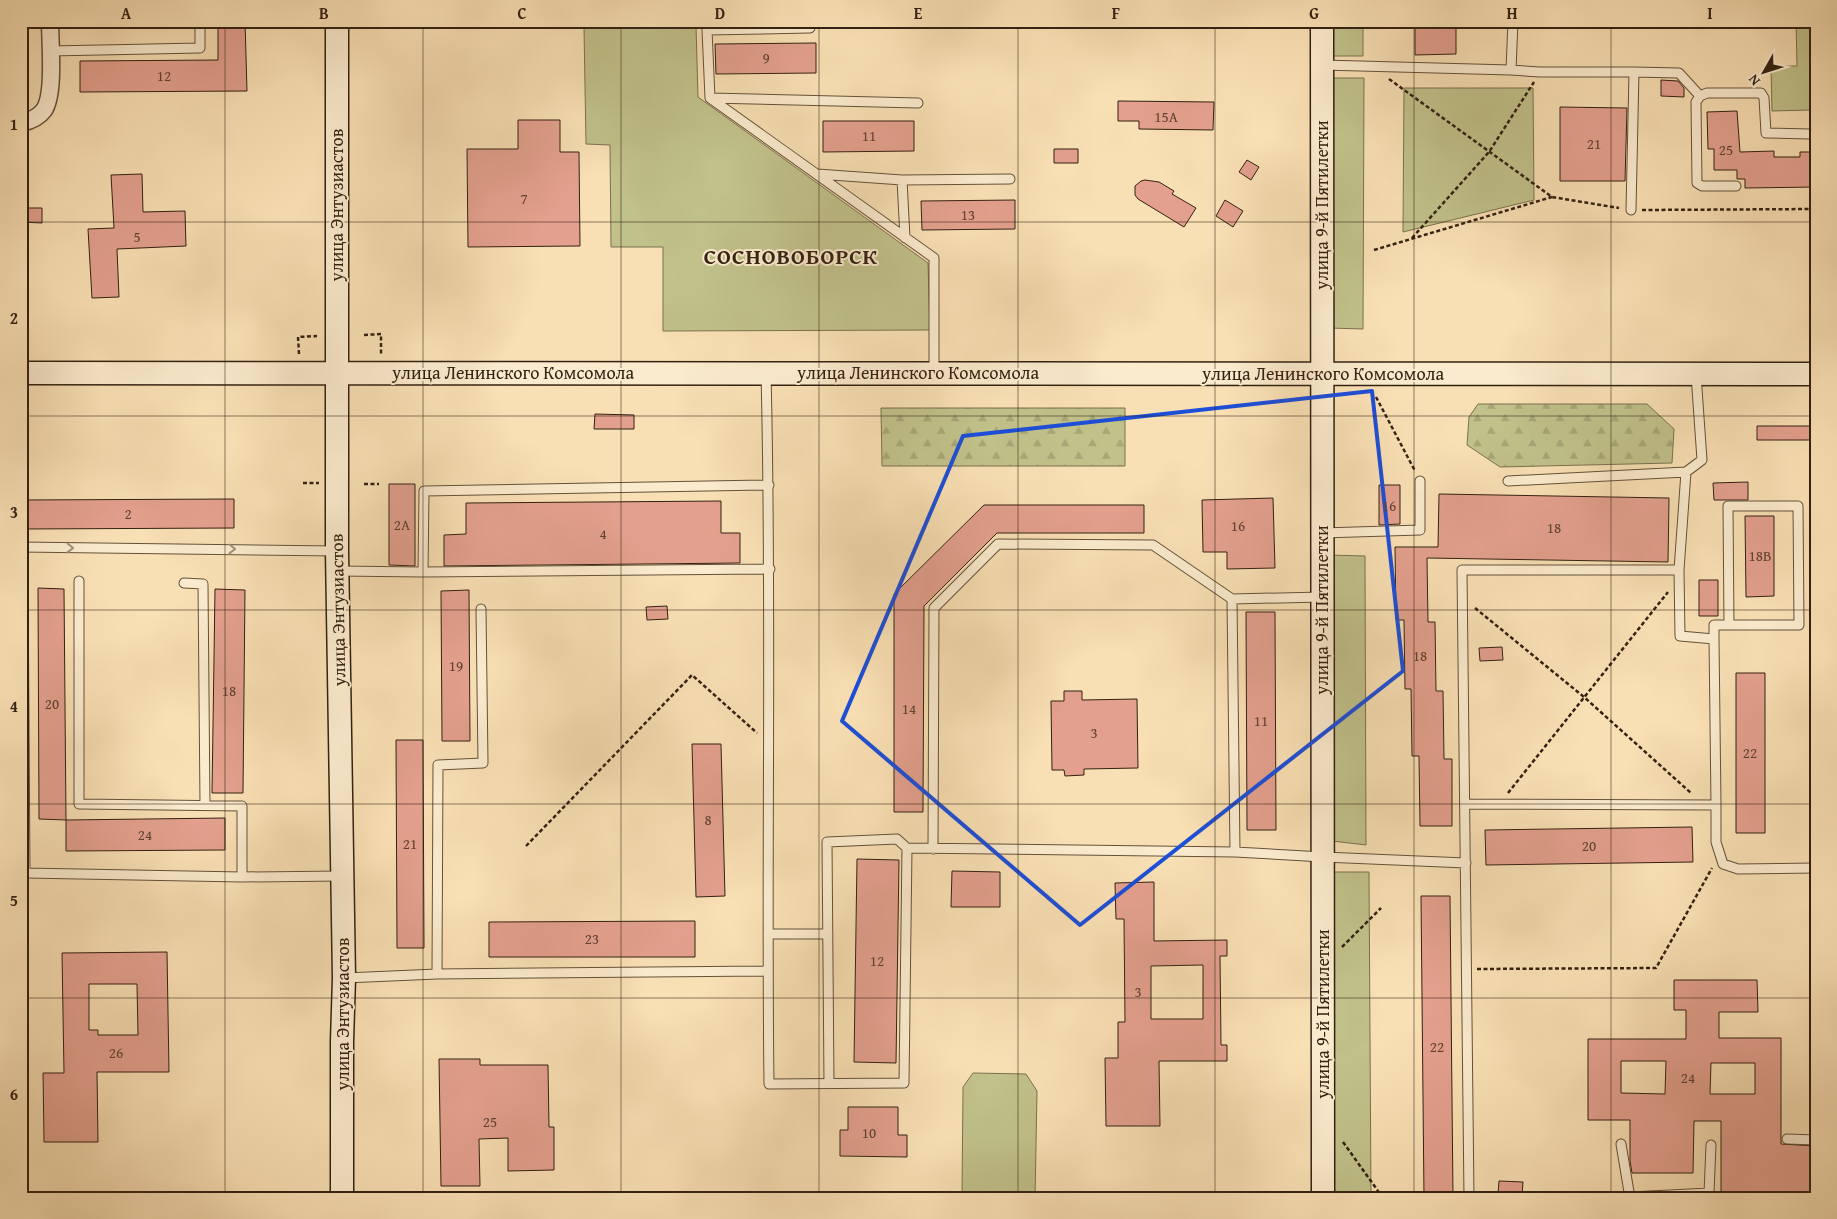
<svg xmlns="http://www.w3.org/2000/svg" width="1837" height="1219" font-family="'Gentium Book Plus',serif">
<defs>
<pattern id="forest-firs" width="22" height="20" patternUnits="userSpaceOnUse" patternTransform="scale(1.25)"><rect width="22" height="20" fill="#c1c18a"/><path d="M5 1l3.5 6h-7zM16 11l3.5 6h-7z" fill="#a6a676"/></pattern>
</defs>
<rect width="100%" height="100%" fill="#f9e0b4"/>
<filter id="stains"><feTurbulence type="fractalNoise" baseFrequency=".004" numOctaves="4"/><feColorMatrix values="0 0 0 0 .2 0 0 0 0 .09 0 0 0 0 .02 0 0 0 .5 -.17"/></filter>
<radialGradient id="worn" r=".72"><stop offset=".6" stop-color="#630" stop-opacity="0"/><stop offset="1" stop-color="#630" stop-opacity=".3"/></radialGradient>
<!-- green -->
<path fill="#c1c18a" stroke="#7a714e" d="M1331 21H1363V56H1331Z
M1796 21H1816V67L1811 73V110L1772 111 1771 66H1797Z
M696 26 698 97 928 263 930 330 663 331V247H611L610 145 586 144 584 28Z
M1330 78H1364L1363 329 1329 328Z
M1404 88H1533L1534 200 1403 232Z
M1329 555 1365 556 1366 845 1332 841Z
M1328 872H1369L1371 1198H1332Z
M973 1073 1026 1074 1037 1091 1035 1198H962L963 1087Z"/>
<!-- forest -->
<path fill="url(#forest-firs)" stroke="#7a714e" d="M1478 404H1647L1674 429 1672 463 1500 467 1467 445 1469 417Z
M881 408H1125V466H882Z"/>
<!-- building -->
<path fill="#e3a08e" stroke="#332112" fill-rule="evenodd" d="M218 21H245L247 91 80 92V61L218 60Z
M1415 21H1456V54L1415 55Z
M816 43V73L716 74 715 44Z
M1661 80 1678 81 1684 88V97L1661 96Z
M1118 101 1214 102 1213 130 1139 129V121H1118Z
M1560 107 1627 108 1625 181H1560Z
M1737 111 1740 152 1774 151V157H1800V152H1816V187L1745 188V179H1737V170H1714V149H1708L1707 112Z
M518 120H560V152H579L580 246 468 247 467 149H518Z
M823 121H914V151L823 152Z
M1054 149H1078V163H1054Z
M1247 160 1259 167 1251 180 1239 172Z
M142 174 143 212 185 211 186 246 117 249 119 297 92 298 88 229 114 228 111 175Z
M1145 180 1159 182 1174 191 1172 194 1196 208 1184 227 1138 199 1135 195V186L1141 181Z
M1015 200V229L922 230 921 201Z
M1225 200 1243 211 1233 227 1216 216Z
M21 208H42V223L21 222Z
M595 414 634 415V429H594Z
M1757 426H1816V440H1757Z
M1748 482V500H1714L1713 483Z
M389 484H415V566L389 565Z
M1379 485H1400V524L1379 525Z
M1439 494 1669 498 1668 562 1427 558 1428 622H1435L1436 691H1443L1444 759H1452V826H1420L1419 756H1412L1411 689H1405L1404 620H1396L1395 547H1438Z
M1273 498 1275 568 1227 569V552H1203L1202 500Z
M234 499V528L21 529V500Z
M721 501V533H740V563L444 566V535L466 534V503Z
M984 505H1144V533H997L924 606 923 812H894V594Z
M1745 516H1774V596L1746 597Z
M1699 580H1718V616H1699Z
M38 588 64 589 66 820 39 819Z
M215 589 245 590 243 793H212Z
M469 590 470 741H442L441 591Z
M667 606 668 619 647 620 646 607Z
M1246 612H1275L1276 830H1247Z
M1502 647 1503 660 1480 661 1479 648Z
M1736 673H1765V833H1736Z
M1064 691H1082V700L1137 699 1138 768 1084 769V775L1065 776 1064 770H1052L1051 701H1064Z
M396 740H423L424 948H397Z
M692 744H721L725 896 696 897Z
M225 818V850L66 851V820Z
M1692 827 1693 862 1486 865 1485 830Z
M857 859 899 860 896 1063 854 1062Z
M952 871 1000 872V907H951Z
M1154 882V941L1227 940V956H1220L1221 1045H1227V1061H1159L1160 1126H1106L1105 1058H1118V1022H1125L1124 919H1116L1115 883ZM1203 965V1019H1151V966Z
M1421 896H1450L1453 1198H1424Z
M695 921V957H489V922Z
M167 952 169 1072H97L98 1142H44L43 1073H64L62 953ZM89 984H137L138 1035H98V1030H89Z
M1674 980H1757L1758 1012H1719V1038H1781V1144L1816 1146V1198H1721V1121H1694L1693 1173H1632L1630 1161V1120H1588V1039H1686V1010H1674ZM1621 1061H1666L1665 1094 1621 1093ZM1711 1063H1755V1094H1710Z
M439 1059H480V1065H548L549 1127H554V1170L508 1171V1138L479 1139 480 1186H441Z
M848 1107H898V1135H907V1157L840 1156V1130H848Z
M1499 1181 1523 1182 1522 1195 1498 1194Z"/>
<g fill="none" stroke-linecap="round" stroke-linejoin="round">
<defs>
<path id="lane" d="M810 28 707 30 710 98 934 258V373
M50 51 200 48V21
M1322 65 1511 70 1540 72H1634L1631 210
M1511 70 1513 21
M1634 72 1679 73 1700 96
M710 98 918 103
M817 174 902 180 1010 179
M902 180 905 238
M1736 186H1702L1697 183 1696 102 1700 96 1707 93H1761L1764 98 1766 133 1810 134 1816 130
M766 374C772 610 766 847 769 1084L904 1083 907 848
M1508 481 1686 472
M1322 533 1420 530V481
M21 547 336 551
M338 571 423 572 770 569
M423 572 424 491 769 485
M23 573 25 873 242 877 342 876
M79 581V804L242 806V877
M184 583 203 584 205 805
M1232 599 1235 852
M1714 639V625H1799L1798 506H1728L1729 625
M1466 804 1716 805 1714 639 1680 636 1679 570 1686 472 1702 460 1696 374
M1716 805V842L1723 864 1738 869 1816 868
M933 849 934 608 998 544 1153 545 1232 599 1322 597
M768 934H828
M437 974 438 765 483 763 481 609
M345 978 437 974 768 971
M829 1083 827 842 897 839 907 848 1235 852 1323 857 1466 863
M1787 1139 1816 1140
M1621 1144 1630 1198
M1630 1197 1709 1193 1711 1145
M1469 1198 1462 570H1679"/>
<path id="street" d="M21 123C30 121 39 117 44 110 55 94 50 42 50 21"/>
<path id="secondary" d="M337 21V551L344 978 342 1041V1198
M1322 21 1323 1198
M21 373 1816 374"/>
</defs>
<!-- lane casing -->
<use href="#lane" stroke="#64513a" stroke-width="11"/>
<!-- street casing -->
<use href="#street" stroke="#64513a" stroke-width="19"/>
<!-- secondary casing -->
<use href="#secondary" stroke="#332112" stroke-width="25"/>
<!-- path -->
<path stroke="#332112" stroke-width="2.5" stroke-dasharray="4 2.5" stroke-linecap="butt" d="M1389 79 1552 197 1619 208
M1642 210 1816 209
M1412 238 1489 152 1534 82
M1374 250 1552 197
M364 335 381 334V354
M299 354 298 337 317 336
M1376 397 1415 471
M303 483H319
M364 484H379
M1475 608 1584 697 1691 793
M1508 793 1668 592
M526 846 692 675 757 733
M1342 947 1381 908
M1477 969 1656 968 1712 868
M1343 1142 1383 1198"/>
<!-- lane -->
<use href="#lane" stroke="#fbebce" stroke-width="9"/>
<!-- street -->
<use href="#street" stroke="#fbebce" stroke-width="16"/>
<!-- secondary -->
<use href="#secondary" stroke="#fbebce" stroke-width="22"/>
</g>
<!-- one-way arrows -->
<defs><path id="oneway-chevron" d="M-2-3.5L2.5 0L-2 3.5" fill="none" stroke-width="1.6" stroke-linecap="round" stroke-linejoin="round" transform="scale(1.25)"/></defs>
<g stroke="#a19079">
<use href="#oneway-chevron" transform="translate(70 548) rotate(1)"/>
<use href="#oneway-chevron" transform="translate(232 549) rotate(1)"/>
</g>
<!-- marked area -->
<path fill="none" stroke="#1d4ed8" stroke-width="4" stroke-linejoin="round" d="M1372 391 1403 671 1080 925 842 721 963 436Z"/>
<!-- grid -->
<path fill="none" stroke="#332112" stroke-width="1" stroke-opacity="0.55" d="M225 21V1198M423 21V1198M621 21V1198M819 21V1198M1018 21V1198M1215 21V1198M1414 21V1198M1611 21V1198M21 222H1816M21 416H1816M21 610H1816M21 804H1816M21 998H1816"/>
<g text-anchor="middle" stroke-width="4" stroke-linejoin="round" paint-order="stroke">
<!-- number labels -->
<g font-size="15" fill="#5f4131">
<text x="766" y="63">9</text>
<text x="164" y="81">12</text>
<text x="1166" y="122">15А</text>
<text x="869" y="141">11</text>
<text x="1594" y="149">21</text>
<text x="1726" y="155">25</text>
<text x="524" y="204">7</text>
<text x="968" y="220">13</text>
<text x="137" y="242">5</text>
<text x="1389" y="511">16</text>
<text x="128" y="519">2</text>
<text x="402" y="530">2А</text>
<text x="1238" y="531">16</text>
<text x="1554" y="533">18</text>
<text x="603" y="539">4</text>
<text x="1760" y="561">18В</text>
<text x="1420" y="661">18</text>
<text x="456" y="671">19</text>
<text x="229" y="696">18</text>
<text x="52" y="709">20</text>
<text x="909" y="714">14</text>
<text x="1261" y="726">11</text>
<text x="1094" y="738">3</text>
<text x="1750" y="758">22</text>
<text x="708" y="825">8</text>
<text x="145" y="840">24</text>
<text x="410" y="849">21</text>
<text x="1589" y="851">20</text>
<text x="592" y="944">23</text>
<text x="877" y="966">12</text>
<text x="1138" y="997">3</text>
<text x="1437" y="1052">22</text>
<text x="116" y="1058">26</text>
<text x="1688" y="1083">24</text>
<text x="490" y="1127">25</text>
<text x="869" y="1138">10</text>
</g>
<!-- street labels -->
<g font-size="18" fill="#332112" stroke="#fbebce">
<text transform="translate(337 205) rotate(-90)" y="6">улица Энтузиастов</text>
<text transform="translate(1322 205) rotate(-90)" y="6">улица 9-й Пятилетки</text>
<text x="513" y="379">улица Ленинского Комсомола</text>
<text x="918" y="379">улица Ленинского Комсомола</text>
<text x="1323" y="380">улица Ленинского Комсомола</text>
<text transform="translate(338 610) rotate(-91)" y="6">улица Энтузиастов</text>
<text transform="translate(1322 610) rotate(-90)" y="6">улица 9-й Пятилетки</text>
<text transform="translate(343 1014) rotate(-90)" y="6">улица Энтузиастов</text>
<text transform="translate(1323 1014) rotate(-90)" y="6">улица 9-й Пятилетки</text>
</g>
<!-- district labels -->
<g font-size="22" font-weight="bold" letter-spacing="1" fill="#332112" stroke="#fbebce">
<text x="791" y="264">СОСНОВОБОРСК</text>
</g>
</g>
<!-- margin -->
<rect width="1837" height="1219" fill="none" stroke="#f9e0b4" stroke-width="55"/>
<!-- north arrow -->
<g transform="translate(1764 72) rotate(231)" stroke="#fbebce" stroke-width="4" paint-order="stroke">
<path d="M0-4L9 19L0 12L-9 19Z" fill="#332112"/>
<text y="-8" font-size="14" font-weight="bold" text-anchor="middle" fill="#332112">N</text>
</g>
<rect x="28" y="28" width="1782" height="1164" fill="none" stroke="#332112" stroke-width="2"/>
<g font-size="16" text-anchor="middle" font-weight="bold" fill="#332112">
<text x="126" y="19">A</text>
<text x="324" y="19">B</text>
<text x="522" y="19">C</text>
<text x="720" y="19">D</text>
<text x="918" y="19">E</text>
<text x="1116" y="19">F</text>
<text x="1314" y="19">G</text>
<text x="1512" y="19">H</text>
<text x="1710" y="19">I</text>
<text x="14" y="130">1</text>
<text x="14" y="324">2</text>
<text x="14" y="518">3</text>
<text x="14" y="712">4</text>
<text x="14" y="906">5</text>
<text x="14" y="1100">6</text>
</g>
<rect width="100%" height="100%" filter="url(#stains)"/>
<rect width="100%" height="100%" fill="url(#worn)"/>
</svg>
